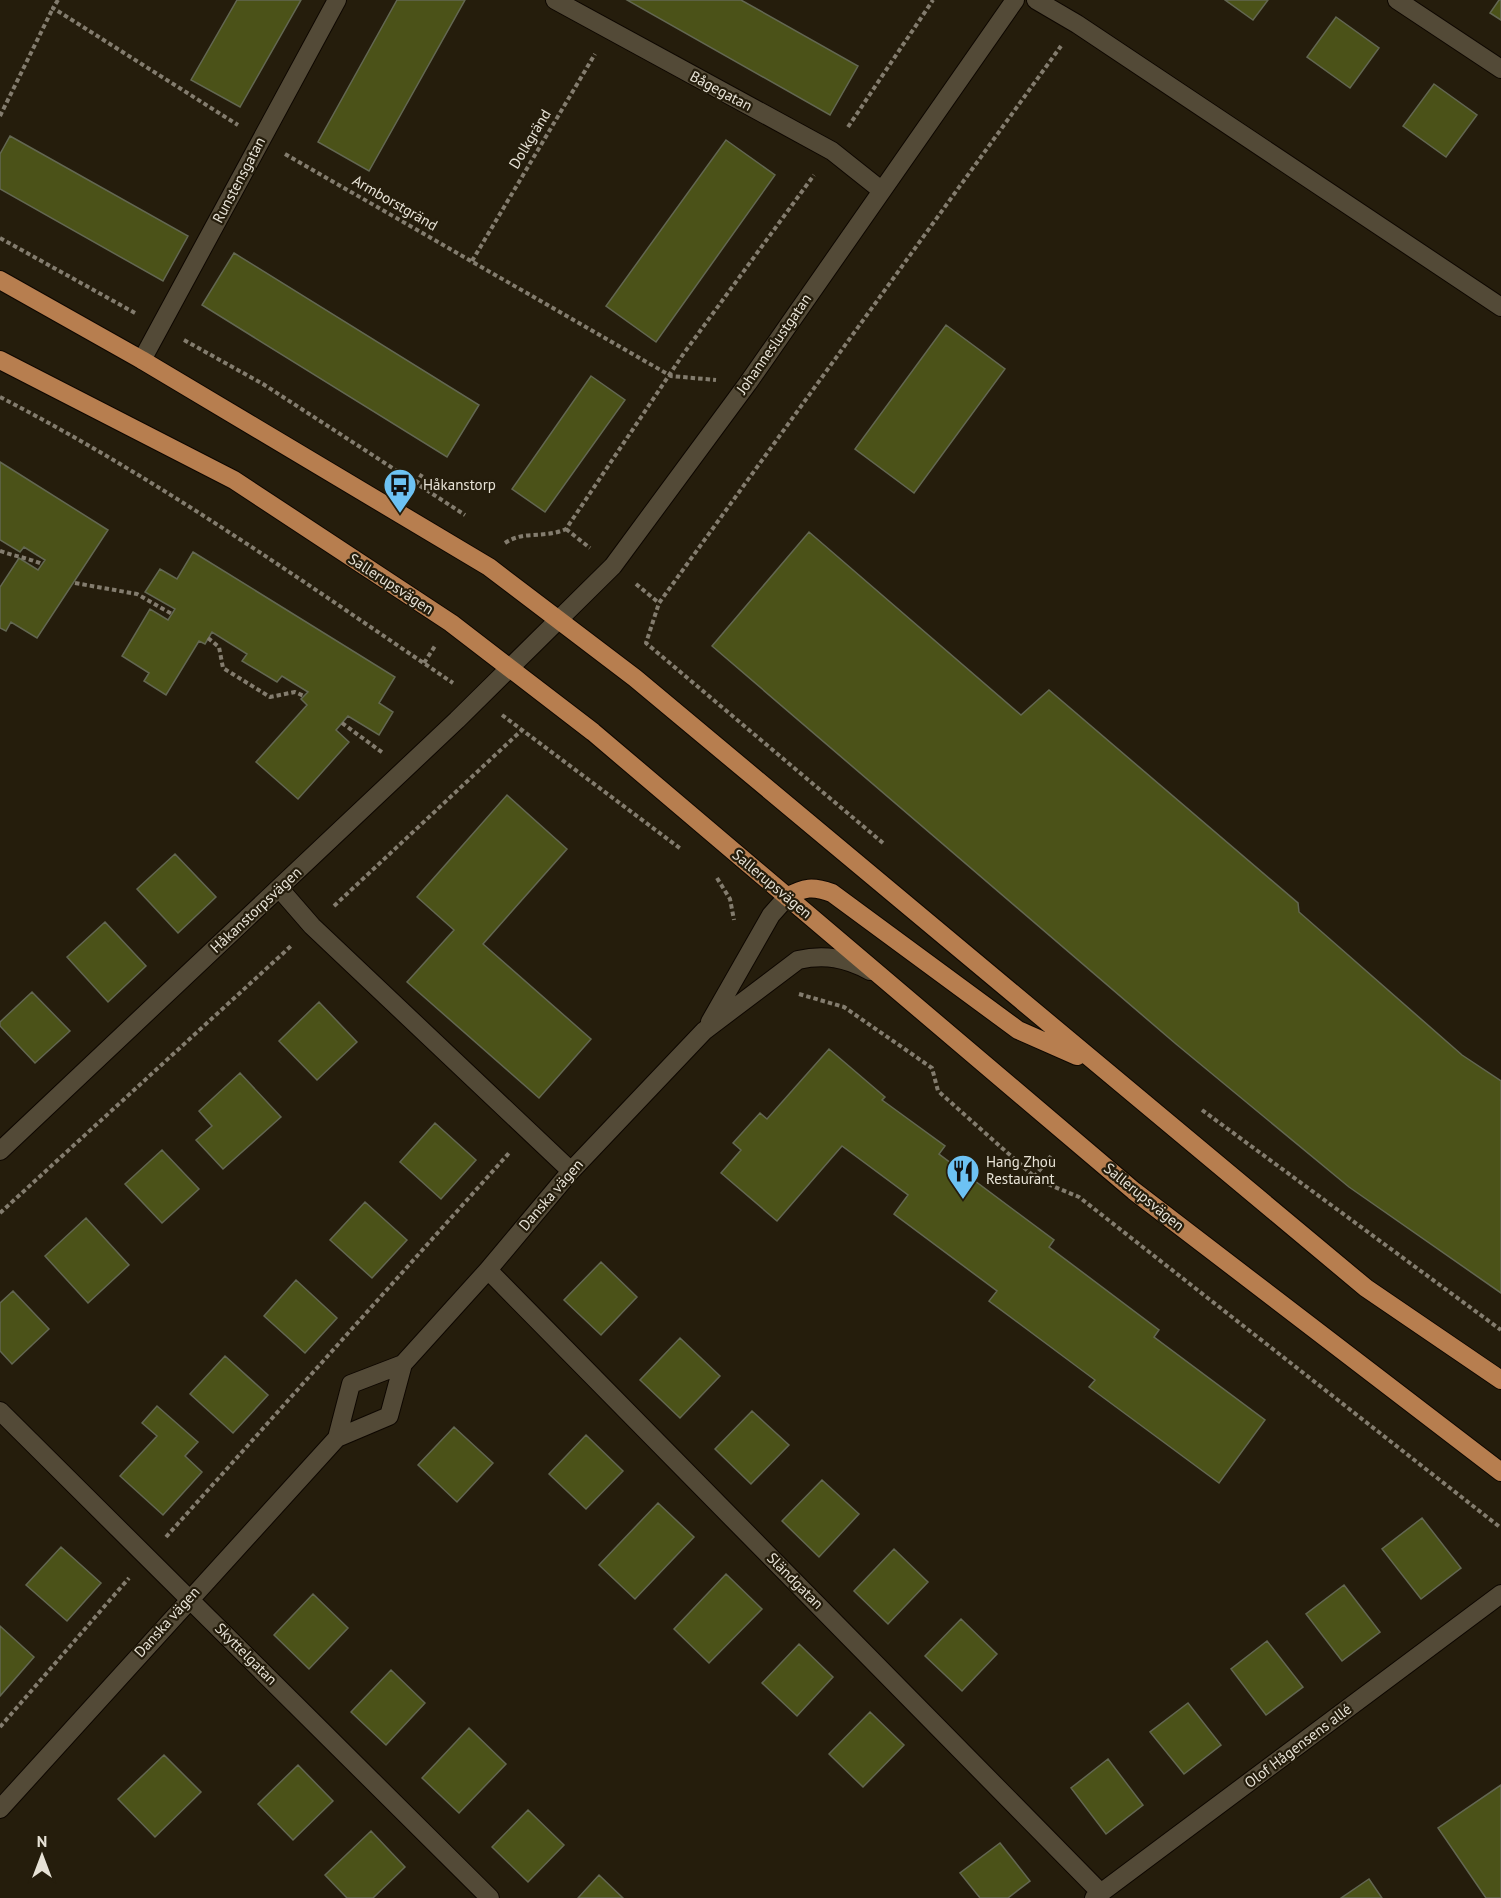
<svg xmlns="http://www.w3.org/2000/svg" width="1501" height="1898" font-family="'PT Sans',sans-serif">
<rect width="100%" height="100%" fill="#251d0c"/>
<!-- building -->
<path fill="#4b5218" stroke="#636752" stroke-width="1.5" d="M237 0H301L240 107 191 80Z
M397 0H465L369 171 318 142Z
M627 0H741L858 66 830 115Z
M1225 0H1268L1253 20Z
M1499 0H1501V20L1490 13Z
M1336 17 1379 48 1350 88 1307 57Z
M1434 84 1477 115 1446 157 1403 126Z
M10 136 188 236 163 281 0 189V154Z
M726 140 775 175 656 342 606 306Z
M234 253 479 405 447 457 202 305Z
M946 325 1005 369 914 493 855 449Z
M591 376 625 400 545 512 512 489Z
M0 462 108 530 37 638 11 622 6 631 0 628V587L19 558 38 570 45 560 24 547 20 552 0 540Z
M809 532 1021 715 1049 690 1298 903 1299 912 1462 1055 1501 1081V1293L1349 1187 1176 1044 712 646Z
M193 552 395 677 379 703 393 712 379 735 348 716 336 730 349 742 298 799 256 762 307 705 301 699 308 692 282 676 277 682 242 661 247 654 212 632 205 644 199 641 166 695 144 681 149 673 122 656 150 609 168 620 175 609 145 592 160 569 177 579Z
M507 795 567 849 483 944 591 1039 539 1098 407 982 454 930 417 897Z
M175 854 216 897 178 933 137 889Z
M105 922 146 966 108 1002 67 957Z
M32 992 70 1031 35 1063 0 1026V1022Z
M319 1002 357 1042 317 1080 279 1041Z
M829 1049 885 1097 882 1100 945 1146 939 1154 1054 1240 1049 1247 1159 1330 1154 1337 1265 1420 1219 1483 1089 1387 1095 1380 989 1301 997 1291 894 1214 908 1195 842 1146 777 1221 721 1173 741 1150 733 1143 760 1113 767 1119Z
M240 1073 281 1117 223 1169 196 1140 212 1126 199 1111Z
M435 1123 476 1160 441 1199 400 1162Z
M162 1150 199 1189 162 1223 125 1184Z
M365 1202 407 1240 372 1278 330 1240Z
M86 1218 129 1265 88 1303 45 1256Z
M601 1262 637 1297 601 1335 564 1300Z
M296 1280 337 1318 305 1353 264 1316Z
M13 1291 49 1329 12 1364 0 1351V1303Z
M680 1338 720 1376 680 1418 640 1380Z
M225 1356 268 1395 233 1433 190 1394Z
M157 1406 198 1442 185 1456 202 1472 163 1515 120 1476 157 1436 142 1423Z
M752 1411 789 1445 751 1484 715 1449Z
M454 1427 493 1463 457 1502 418 1465Z
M586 1435 623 1471 586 1509 549 1474Z
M822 1480 859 1514 819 1557 782 1521Z
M658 1503 694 1537 635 1599 599 1565Z
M1422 1518 1461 1568 1421 1599 1382 1549Z
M61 1547 101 1583 67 1621 26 1585Z
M894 1549 928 1582 888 1624 854 1591Z
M726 1574 762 1609 709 1663 674 1629Z
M1344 1585 1380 1632 1342 1661 1306 1614Z
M313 1594 348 1628 309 1669 274 1635Z
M961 1619 997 1654 962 1691 925 1656Z
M0 1626 34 1657 0 1696Z
M1267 1641 1303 1687 1266 1715 1231 1669Z
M799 1644 833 1677 797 1716 762 1683Z
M391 1670 425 1703 386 1745 351 1712Z
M1188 1703 1221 1745 1184 1774 1150 1732Z
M870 1712 904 1745 863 1787 829 1754Z
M469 1728 506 1764 459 1813 422 1778Z
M164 1755 201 1792 155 1837 118 1799Z
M1108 1759 1143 1805 1106 1834 1071 1788Z
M298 1765 333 1801 293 1840 258 1804Z
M1501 1785V1898H1486L1438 1828Z
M528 1810 564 1845 528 1882 492 1847Z
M371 1831 405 1867 373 1898H347L325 1875Z
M1000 1843 1030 1881 1008 1898H980L960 1873Z
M599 1875 623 1898H578Z
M1369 1879 1382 1898H1341Z"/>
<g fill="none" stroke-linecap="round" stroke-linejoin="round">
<defs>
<path id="minor" d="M555 0 832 151 881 190
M1036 0 1077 24 1501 307
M1397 0 1501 69
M142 360 337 0
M279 888 312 926 571 1171
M710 1022 771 915 787 897
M0 1151 457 720 613 566 748 383 1015 0
M488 1270 1101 1893
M0 1411 490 1898
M337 1438 351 1384 403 1364 488 1270 571 1171 704 1031 798 960C825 954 846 958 870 971
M0 1809 337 1438 389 1416 403 1364
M1094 1898 1501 1594"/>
<path id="major" d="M0 280 142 360 489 567 635 678 1366 1288 1501 1380
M0 360 234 480 451 623 593 732 1134 1191 1501 1472
M787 897C804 887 813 886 832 893L1018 1030 1077 1056"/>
</defs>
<!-- minor casing -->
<use href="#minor" stroke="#0e0700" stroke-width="20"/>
<!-- major casing -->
<use href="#major" stroke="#0e0700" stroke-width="20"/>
<!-- path -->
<path stroke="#837c6e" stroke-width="4" stroke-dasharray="4.5 3" stroke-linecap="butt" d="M58 0 53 8 238 125
M0 116 53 8
M848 127 933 0
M285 154 671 376 716 380
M0 238 135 313
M472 261 595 54
M184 340 263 384 465 515
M0 397C159 479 305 583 453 683
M416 484 422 474
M566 529 590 548
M505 543C524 530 544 539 566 529L684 353 814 175
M0 551C14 556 28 558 42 564
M75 583 137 594 172 614
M636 584 659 603
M208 638 219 647 223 668 270 697 295 692 304 696
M424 663 435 646
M502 715 681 849
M342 723 383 753
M883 843 646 643 659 603 1061 46
M717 878 730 899 734 920
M334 906 523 729
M799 994 844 1007 932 1068 938 1091 1038 1180 1079 1197 1501 1528
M1202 1110 1501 1330
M1034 1177 1051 1156
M0 1213 291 946
M166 1537 509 1153
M0 1727 129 1578"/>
<!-- minor -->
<use href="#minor" stroke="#534a37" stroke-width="18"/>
<!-- major -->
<use href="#major" stroke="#b77e4f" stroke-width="18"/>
</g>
<!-- icons -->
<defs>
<symbol id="bus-pin" viewBox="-11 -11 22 30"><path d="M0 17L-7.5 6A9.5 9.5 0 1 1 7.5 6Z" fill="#6dc2f3" stroke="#251d0c"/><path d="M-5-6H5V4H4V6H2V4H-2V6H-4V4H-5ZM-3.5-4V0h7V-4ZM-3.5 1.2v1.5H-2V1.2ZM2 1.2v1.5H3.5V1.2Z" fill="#111"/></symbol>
<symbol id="restaurant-pin" viewBox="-11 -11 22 30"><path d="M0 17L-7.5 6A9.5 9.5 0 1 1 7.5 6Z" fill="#6dc2f3" stroke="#251d0c"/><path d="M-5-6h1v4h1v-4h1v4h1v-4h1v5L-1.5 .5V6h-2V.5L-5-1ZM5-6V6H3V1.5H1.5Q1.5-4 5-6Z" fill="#111"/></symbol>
</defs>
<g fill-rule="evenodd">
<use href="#bus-pin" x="381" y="466" width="38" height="52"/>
<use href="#restaurant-pin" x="944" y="1152" width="38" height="52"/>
</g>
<g text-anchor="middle" stroke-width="4.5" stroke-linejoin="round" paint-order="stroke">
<!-- street labels -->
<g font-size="15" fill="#e7e2d6" stroke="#251d0c">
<text transform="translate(721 91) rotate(28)" y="5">Bågegatan</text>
<text transform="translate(530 139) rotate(-59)" y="5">Dolkgränd</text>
<text transform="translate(239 180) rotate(-62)" y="5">Runstensgatan</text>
<text transform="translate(395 203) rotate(30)" y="5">Armborstgränd</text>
<text transform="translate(774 344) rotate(-55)" y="5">Johanneslustgatan</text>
<text transform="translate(391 584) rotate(33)" y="5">Sallerupsvägen</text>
<text transform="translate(772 884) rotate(40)" y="5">Sallerupsvägen</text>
<text transform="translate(256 910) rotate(-43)" y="5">Håkanstorpsvägen</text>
<text transform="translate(551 1195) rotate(-49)" y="5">Danska vägen</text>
<text transform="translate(1144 1197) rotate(39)" y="5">Sallerupsvägen</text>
<text transform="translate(795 1581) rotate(45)" y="5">Sländgatan</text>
<text transform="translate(167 1622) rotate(-48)" y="5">Danska vägen</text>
<text transform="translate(246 1654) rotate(45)" y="5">Skyttelgatan</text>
<text transform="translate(1298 1746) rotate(-37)" y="5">Olof Hågensens allé</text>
</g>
<!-- poi labels -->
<g font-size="15" fill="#e7e2d6" stroke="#251d0c" text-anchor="start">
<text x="423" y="490">Håkanstorp</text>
<text x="986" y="1167">Hang Zhou<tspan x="986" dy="17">Restaurant</tspan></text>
</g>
</g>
<!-- north arrow -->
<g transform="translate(42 1856)" stroke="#251d0c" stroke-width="4.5" paint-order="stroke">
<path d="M0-4.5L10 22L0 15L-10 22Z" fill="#e7e2d6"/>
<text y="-9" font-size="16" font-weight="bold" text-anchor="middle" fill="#e7e2d6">N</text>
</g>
</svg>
